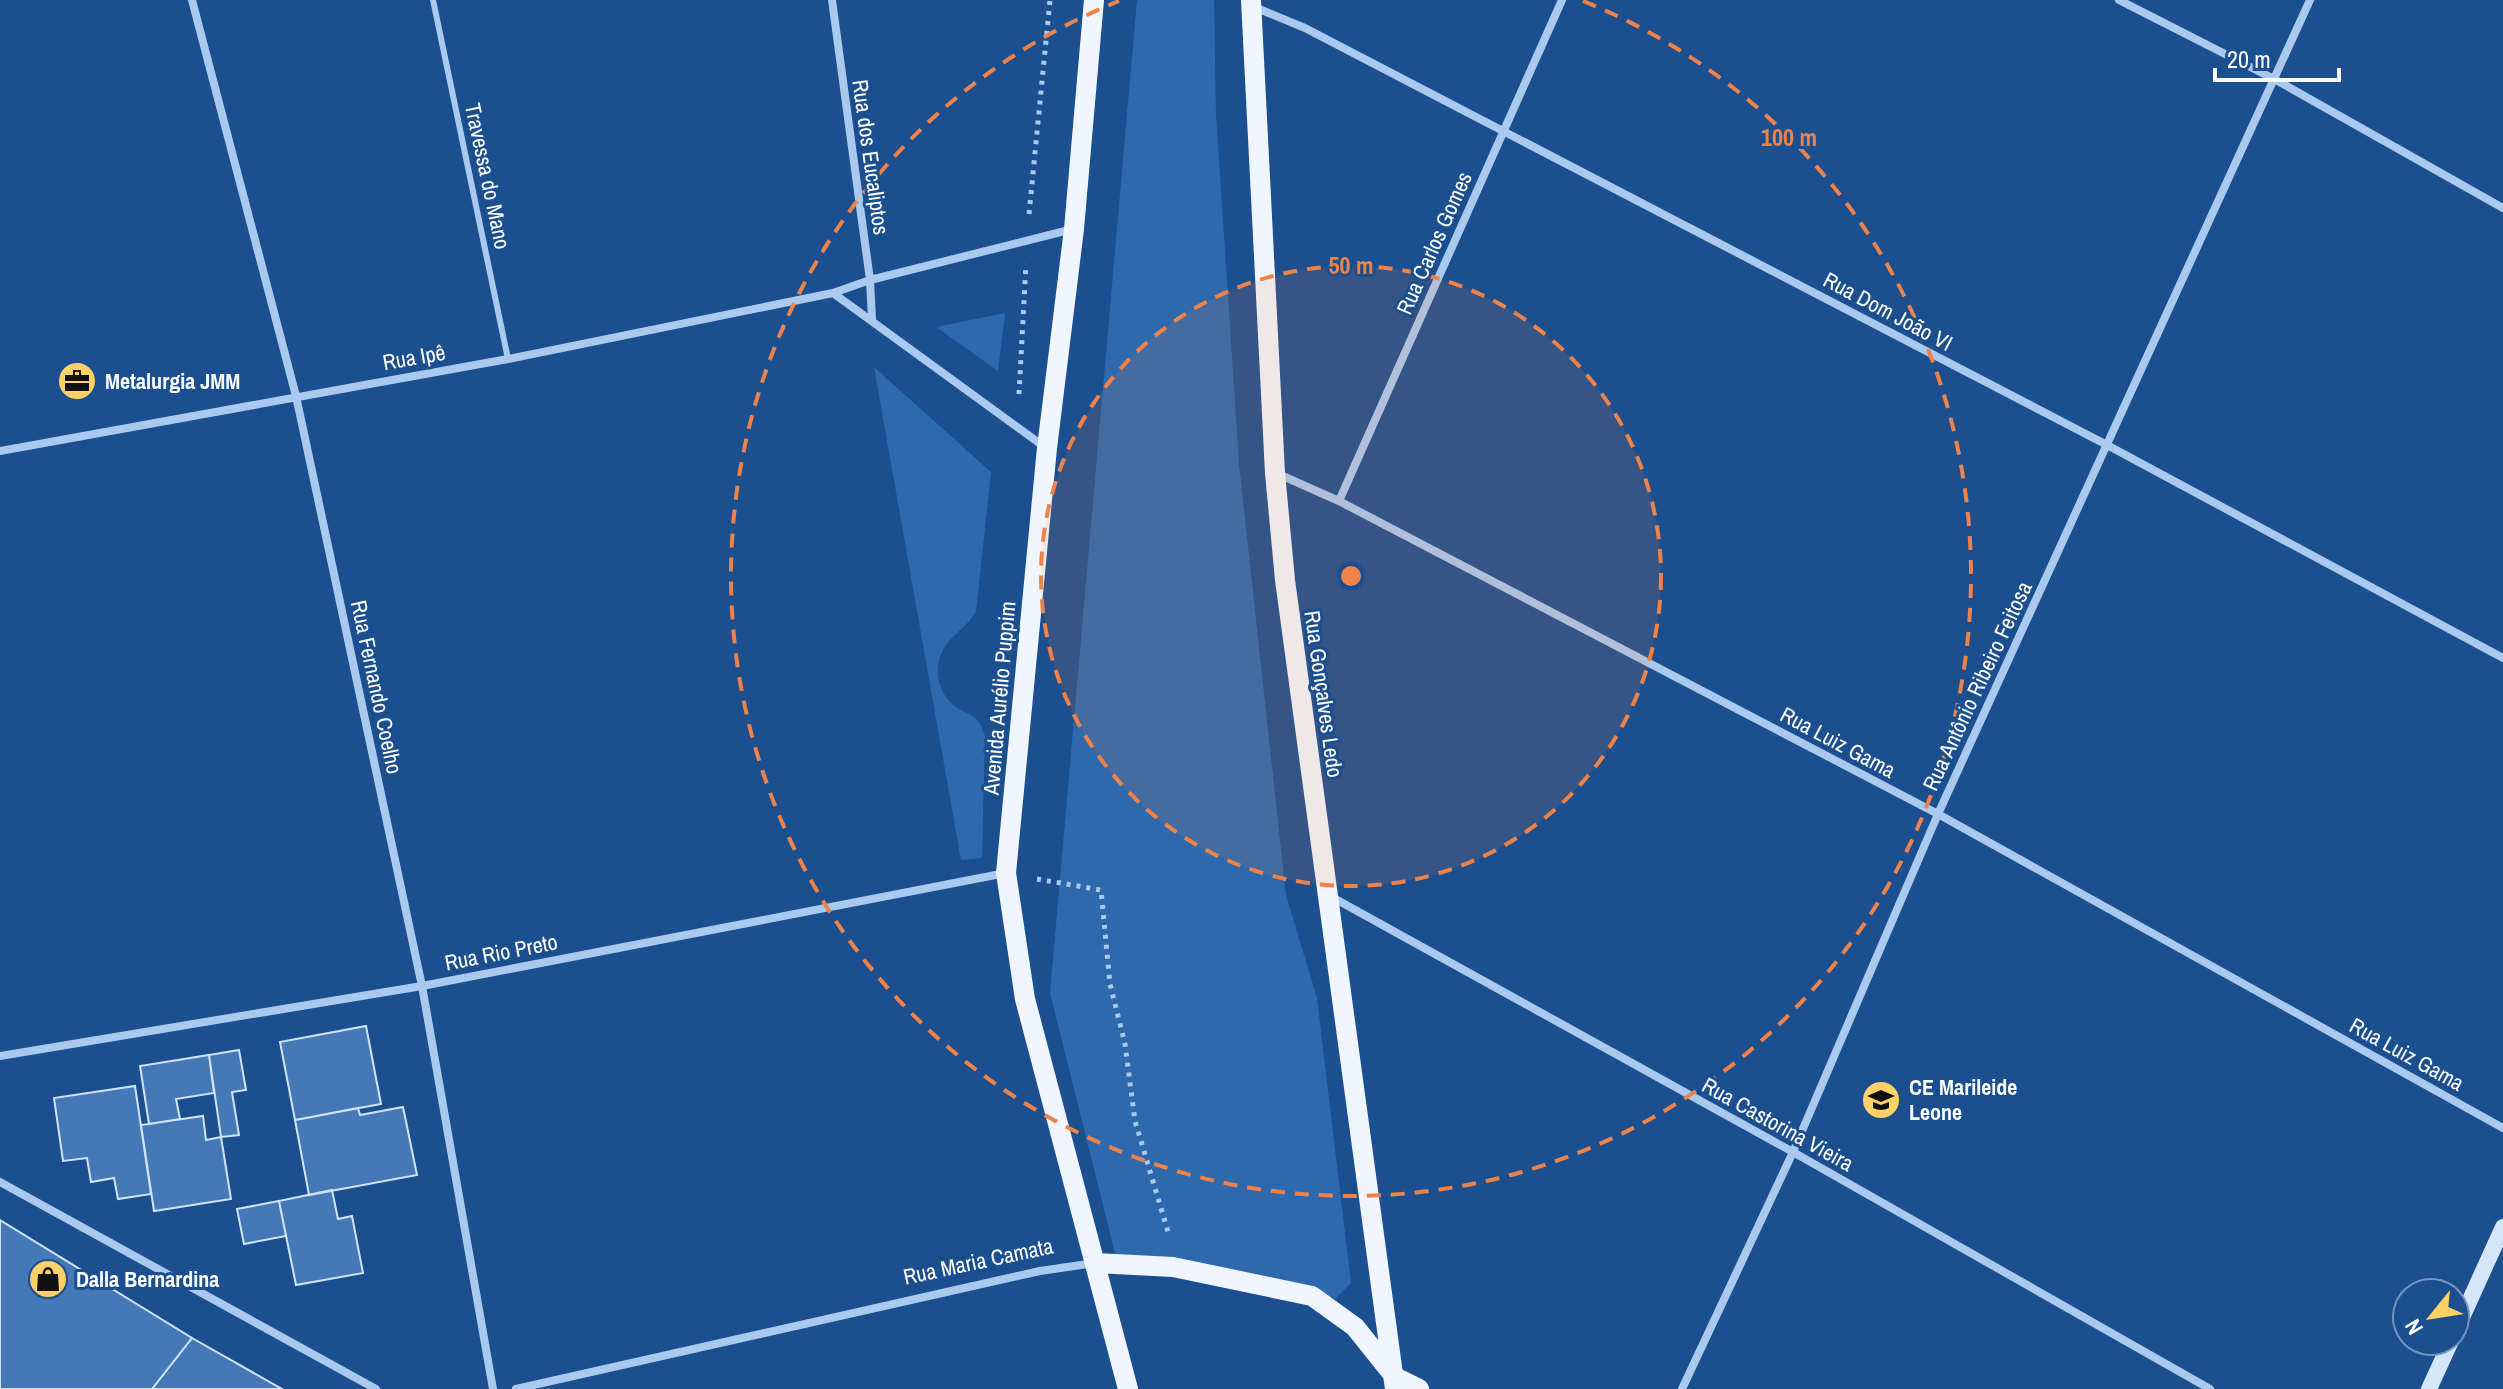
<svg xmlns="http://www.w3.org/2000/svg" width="2503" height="1389" font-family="'Archivo Narrow',sans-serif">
<rect width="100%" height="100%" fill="#1b4f8f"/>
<!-- green -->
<path fill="#2e69ad" d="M1137 0H1214L1216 114 1239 464 1286 895 1317 998 1351 1283 1331 1303 1117 1262 1050 993Z
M1005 313 998 371 936 327Z
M874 367 991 472 976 612C967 627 951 635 943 650 932 671 939 698 960 710 966 713 972 714 976 719 981 724 983 730 985 736L982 858 961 860Z"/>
<!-- building -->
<path fill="#4478b7" stroke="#cfe3fa" stroke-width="2" d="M366 1026 381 1104 295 1120 280 1042Z
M239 1050 246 1090 232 1092 239 1135 221 1137 209 1055Z
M209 1055 214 1093 176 1099 180 1119 149 1124 140 1066Z
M135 1086 151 1194 118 1199 114 1178 91 1182 87 1158 63 1161 54 1098Z
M403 1107 417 1175 309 1195 295 1120 358 1108 360 1115Z
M203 1116 206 1140 221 1137 231 1199 154 1211 141 1125Z
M332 1190 338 1219 352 1216 363 1273 296 1285 279 1201Z
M279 1201 286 1236 244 1244 237 1209Z
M0 1220 192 1338 152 1389H0Z
M192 1338 282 1389H152Z"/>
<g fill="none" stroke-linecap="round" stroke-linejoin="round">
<!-- path -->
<path stroke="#a9c9ee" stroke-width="5" stroke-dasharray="4 6" stroke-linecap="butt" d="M1029 214 1050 0
M1019 394 1026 264
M1037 879 1101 890 1110 984 1125 1044 1135 1121 1169 1235"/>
<!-- lane -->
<path stroke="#a9c9ee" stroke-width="6" d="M433 0 508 359"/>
<!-- street -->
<path stroke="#a9c9ee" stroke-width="8" d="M192 0 296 396 422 986 493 1389
M832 0 870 280 872 319
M2119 0 2276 80 2503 208
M1252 6 1305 28 2107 445 2503 658
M833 293 1046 448
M0 451 508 359 833 293 870 280 1073 229
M1276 473 1339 501 1938 814 2503 1128
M1339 501 1562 0
M1330 896 1793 1152 2210 1389
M0 1056 422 986 1006 873
M0 1182 376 1389
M516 1389 1040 1271 1095 1263
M1682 1389 1793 1152 1938 814 2310 0"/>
<!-- secondary -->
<path stroke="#d6e6fa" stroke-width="16" d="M2455 1333 2503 1227
M2429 1389 2451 1341"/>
<!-- primary -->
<path stroke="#f0f6ff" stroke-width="20" d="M1094 0 1074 229 1047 448 1006 873 1025 999 1128 1389
M1251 0 1275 473 1285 580 1395 1389
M1096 1263 1173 1267 1312 1296 1355 1327 1395 1377 1419 1389"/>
</g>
<!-- distance rings -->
<circle cx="1351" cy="576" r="310" fill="#ee8249" fill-opacity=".12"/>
<g fill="none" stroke="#ee8249" stroke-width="4" stroke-dasharray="14 10">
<circle cx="1351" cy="576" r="310"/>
<path d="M1583 1A620 620 0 1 1 1119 1"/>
</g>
<!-- icons -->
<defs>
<symbol id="office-disc" viewBox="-11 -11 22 22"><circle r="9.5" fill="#ffd166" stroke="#1b4f8f"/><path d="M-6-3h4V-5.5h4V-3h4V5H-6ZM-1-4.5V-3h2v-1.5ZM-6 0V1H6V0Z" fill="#111"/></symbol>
<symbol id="school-disc" viewBox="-11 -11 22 22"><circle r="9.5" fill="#ffd166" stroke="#1b4f8f"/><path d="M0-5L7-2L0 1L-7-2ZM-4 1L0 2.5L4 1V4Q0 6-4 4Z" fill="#111"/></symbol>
<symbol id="shop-disc" viewBox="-11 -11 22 22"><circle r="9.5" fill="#ffd166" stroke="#1b4f8f"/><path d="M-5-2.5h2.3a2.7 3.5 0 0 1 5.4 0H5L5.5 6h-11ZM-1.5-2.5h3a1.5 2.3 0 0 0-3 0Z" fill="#111"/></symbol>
</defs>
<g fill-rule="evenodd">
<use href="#office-disc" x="55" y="359" width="44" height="44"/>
<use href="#school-disc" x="1859" y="1078" width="44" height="44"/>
<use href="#shop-disc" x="26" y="1257" width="44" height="44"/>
</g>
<g text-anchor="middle" stroke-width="6" stroke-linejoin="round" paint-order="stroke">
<!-- street labels -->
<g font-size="22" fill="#fff" stroke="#1b4f8f">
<text transform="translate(871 157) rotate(82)" y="8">Rua dos Eucaliptos</text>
<text transform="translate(488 176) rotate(78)" y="8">Travessa do Mano</text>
<text transform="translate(1434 243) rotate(-66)" y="8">Rua Carlos Gomes</text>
<text transform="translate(1888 311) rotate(28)" y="8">Rua Dom João VI</text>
<text transform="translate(414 357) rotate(-10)" y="8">Rua Ipê</text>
<text transform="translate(1977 686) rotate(-65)" y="8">Rua Antônio Ribeiro Feitosa</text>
<text transform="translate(377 687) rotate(78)" y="8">Rua Fernando Coelho</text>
<text transform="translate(1324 694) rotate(82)" y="8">Rua Gonçalves Ledo</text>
<text transform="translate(999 698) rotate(-85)" y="8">Avenida Aurélio Puppim</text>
<text transform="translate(1838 742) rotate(28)" y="8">Rua Luiz Gama</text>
<text transform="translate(501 952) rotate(-11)" y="8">Rua Rio Preto</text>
<text transform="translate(2407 1054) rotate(29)" y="8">Rua Luiz Gama</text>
<text transform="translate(1778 1124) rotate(29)" y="8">Rua Castorina Vieira</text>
<text transform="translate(978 1261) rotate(-12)" y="8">Rua Maria Camata</text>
</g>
<!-- poi labels -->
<g font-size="22" font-weight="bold" fill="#fff" stroke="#1b4f8f" text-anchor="start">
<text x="105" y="389">Metalurgia JMM</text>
<text x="1909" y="1095">CE Marileide<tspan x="1909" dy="25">Leone</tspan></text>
<text x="76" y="1287">Dalla Bernardina</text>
</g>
</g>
<circle cx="1351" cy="576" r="12" fill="#ee8249" stroke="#1b4f8f" stroke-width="4"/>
<g font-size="24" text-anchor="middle" font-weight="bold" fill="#ee8249" stroke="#1b4f8f" stroke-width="6" stroke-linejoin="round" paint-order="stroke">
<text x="1789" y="146">100 m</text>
<text x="1351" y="274">50 m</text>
</g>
<!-- north arrow -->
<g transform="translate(2431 1317) rotate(240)"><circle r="38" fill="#1b4f8f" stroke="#7695bc" stroke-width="2"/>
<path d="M0-6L14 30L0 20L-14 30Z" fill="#ffd166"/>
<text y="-12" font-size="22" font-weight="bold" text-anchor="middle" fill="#ffffff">N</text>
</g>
<!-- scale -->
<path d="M2215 68v12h124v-12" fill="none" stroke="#ffffff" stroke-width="4"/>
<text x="2227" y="68" font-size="24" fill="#ffffff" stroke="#1b4f8f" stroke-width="6" paint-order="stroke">20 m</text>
</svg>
